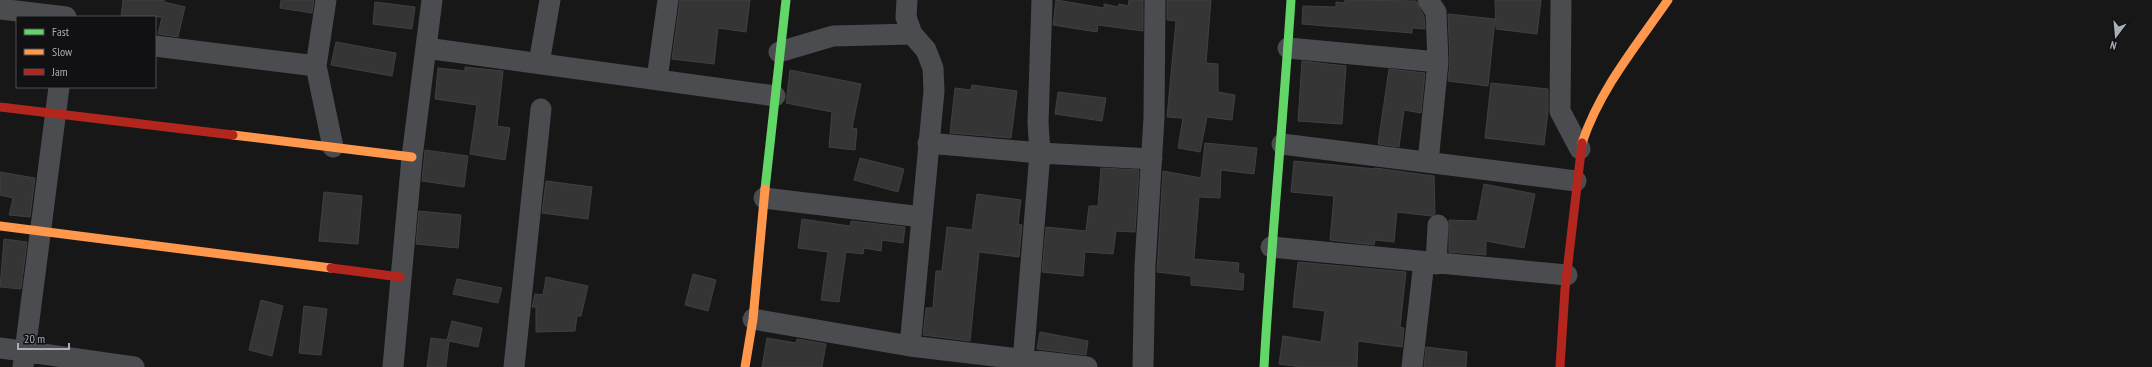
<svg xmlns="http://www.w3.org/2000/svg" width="2152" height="367" font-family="'PT Sans Narrow',sans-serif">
<rect width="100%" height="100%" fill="#171717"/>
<!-- building -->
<path fill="#353536" stroke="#3f4043" d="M123 0H164V2L185 7 178 37 158 34 162 17H121Z
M281 0H314L312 13 280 8Z
M680 0H750L746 32 718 28 714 64 672 59Z
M1056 0 1104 8V4L1118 7 1119 4 1128 6 1129 0H1143V31L1098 25 1097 32 1053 25Z
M1167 0H1211L1206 63 1218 64V92L1235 95 1232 120 1207 117 1200 152 1178 148 1183 118 1167 117 1176 21 1167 20Z
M1345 0 1416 1 1424 16 1425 29 1412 28V33L1302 24 1303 6 1336 7V2L1345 3Z
M1495 0H1541L1537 34 1496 29Z
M375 2 415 7 412 29 373 24Z
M1448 14 1495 19 1488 86 1448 81 1450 62Z
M336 42 396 53 392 76 331 65Z
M1302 61 1346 66 1342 124 1298 121Z
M465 67 503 71 497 126 510 128 505 160 470 154 477 105 435 99 438 68 465 71Z
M1389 69 1425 73 1421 113 1404 110 1399 147 1378 144Z
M790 70 861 84 852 128 857 129 855 150 829 147 832 112 786 103Z
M1491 83 1548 89V111L1544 145 1485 138Z
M972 85 1017 91 1011 138 950 133 955 88 971 90Z
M1058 92 1106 98 1102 121 1055 114Z
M1205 143 1257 148 1254 174 1221 170 1220 198 1199 197 1194 259 1239 263 1238 273 1244 274 1243 290 1191 285V276L1157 272 1163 171 1201 178Z
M425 150 468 156 464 187 422 181Z
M860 158 904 169 898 192 854 180Z
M1294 161 1375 169V168L1434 176 1435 214 1431 216 1397 212 1394 242 1375 240 1374 245 1330 240 1334 196 1291 192Z
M1101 168 1139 170 1135 232 1116 231 1113 254 1085 252 1083 276 1042 272 1046 227 1086 231 1089 206H1098Z
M0 172 35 178 30 217 9 215 13 198 0 195Z
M546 181 592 187 588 219 542 213Z
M1484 184 1535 194 1524 248 1486 241V255L1449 252V220L1477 221Z
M324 192 362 196 358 244 319 241Z
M977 194 1021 200 1018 224 1022 225 1019 257 979 252 970 341 923 335 926 308H933L936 271H942L947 227 972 230Z
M419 211 461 215 458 248 416 244Z
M802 219 850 226 851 221 905 227 903 243 882 240 881 251 864 248 863 254 846 252 839 302 821 300 828 252 798 248Z
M4 239 27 242 21 289 0 287Z
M1298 262 1406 272 1400 327 1404 328 1402 347 1358 341 1357 367H1301L1279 364 1283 336 1321 342 1325 311 1293 307Z
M693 274 716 280 708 311 685 305Z
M546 277 588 286 581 316H577L575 331 536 332V307H532L533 303 535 294 543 295Z
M457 279 502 288 498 303 453 294Z
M261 300 283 306 272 356 249 350Z
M304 306 327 309 321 355 299 353Z
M452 321 482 328 478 347 449 341 446 367H427L431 338 447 340Z
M1040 332 1088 341 1086 355 1037 349Z
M767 338 796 343 797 339 826 344 822 367H762Z
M1426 347 1467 352 1466 367H1424Z"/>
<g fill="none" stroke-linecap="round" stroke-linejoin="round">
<!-- street -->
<path stroke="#4b4c50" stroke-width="21" d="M907 0 906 17 912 34 926 50 933 68 934 91 910 346
M1428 0 1436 12 1438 62 1428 162
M1561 0 1560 111 1580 149
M0 9 66 17
M155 46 316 66 326 0
M426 48 775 96
M1288 48 1438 62
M779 52 833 36 912 34
M539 63 550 0
M316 66 333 147
M657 79 668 0
M928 143 1040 153 1152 159
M1282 144 1576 181
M764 198 922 217
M1271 247 1567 275
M1436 264 1438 225
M753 319 910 346 1087 367
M0 348 134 367
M1023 361 1040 153 1038 123 1042 0
M23 367 59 87
M393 367 412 157 432 0
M514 367 541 109
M1143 367 1145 266 1154 118 1155 0
M1412 367 1424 262"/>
<!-- fast -->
<path stroke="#63d668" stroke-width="9" d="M765 189 786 0
M1264 367C1271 244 1283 123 1291 0"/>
<!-- slow -->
<path stroke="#ff974d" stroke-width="9" d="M233 135 412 157
M1582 143C1600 89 1636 46 1668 0
M0 226 331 268
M745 367 753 319 765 189"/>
<!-- jam -->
<path stroke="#b3261e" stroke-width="9" d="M0 107 233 135
M331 268 400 277
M1560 367 1565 289 1582 143"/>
</g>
<!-- legend -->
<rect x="16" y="16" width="140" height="72" fill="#111113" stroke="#4d4f55"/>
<rect x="24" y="29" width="20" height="6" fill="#63d668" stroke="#4d4f55"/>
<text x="52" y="36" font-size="12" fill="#a8adb8">Fast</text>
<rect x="24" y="49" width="20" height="6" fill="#ff974d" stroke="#4d4f55"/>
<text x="52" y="56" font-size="12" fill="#a8adb8">Slow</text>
<rect x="24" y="69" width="20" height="6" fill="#b3261e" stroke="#4d4f55"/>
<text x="52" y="76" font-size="12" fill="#a8adb8">Jam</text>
<!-- north arrow -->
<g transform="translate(2116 36) rotate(196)" stroke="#111113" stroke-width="3" paint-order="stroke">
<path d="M0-3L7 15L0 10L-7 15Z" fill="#a8adb8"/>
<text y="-6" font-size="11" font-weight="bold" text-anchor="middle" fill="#a8adb8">N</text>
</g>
<!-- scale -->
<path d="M18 343v6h51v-6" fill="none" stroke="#a8adb8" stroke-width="2"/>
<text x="24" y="343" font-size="12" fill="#a8adb8" stroke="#111113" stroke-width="3" paint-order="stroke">20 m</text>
</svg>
